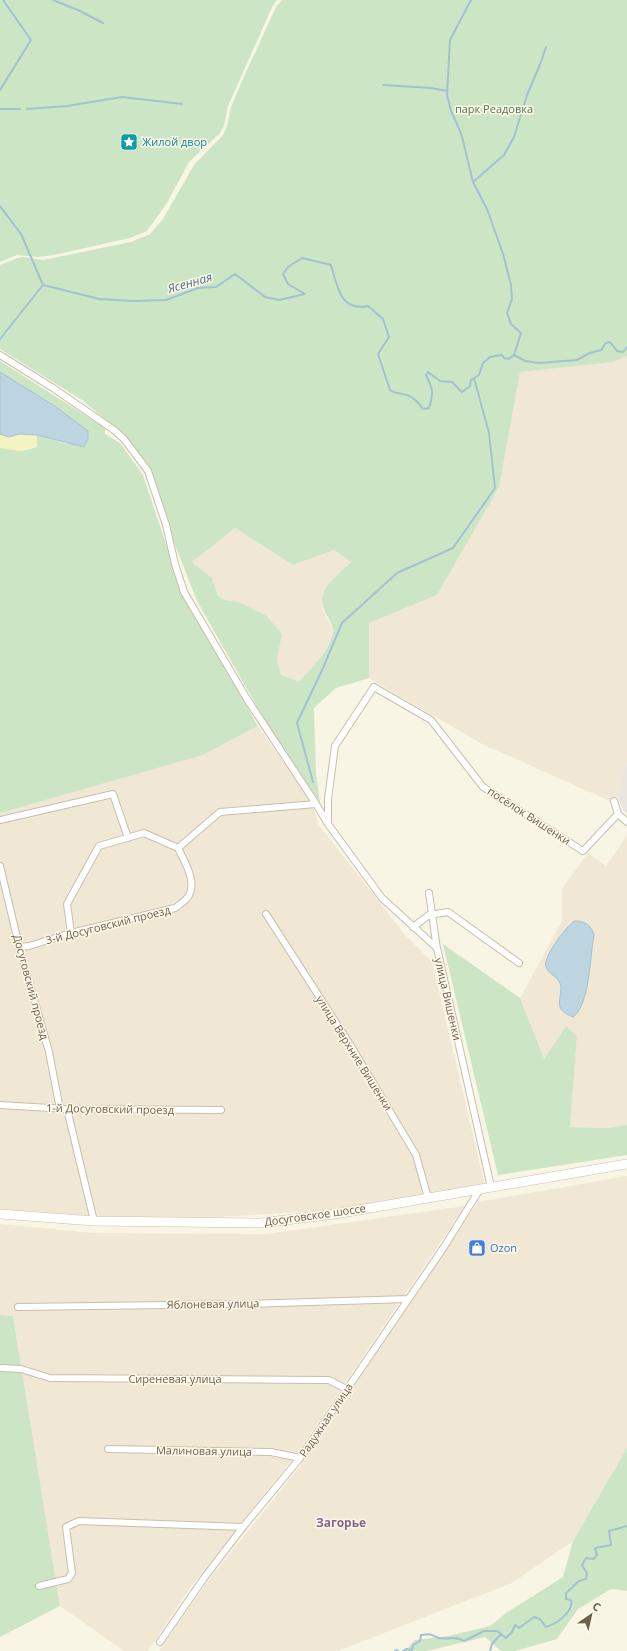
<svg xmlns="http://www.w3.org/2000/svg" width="627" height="1651" font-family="'Open Sans',sans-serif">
<rect width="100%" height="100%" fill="#f9f5e5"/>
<!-- residential -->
<path fill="#f0e8d4" d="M627 356V763L617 796 612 802 482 744 369 678V623L437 595 520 371 613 362Z
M235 528 293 565 334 550 351 562 324 589 322 609 332 627V638L316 665 299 681 281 675 277 660 282 634 267 616 239 602 224 600 218 596 212 578 191 562Z
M258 726 313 805 318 824 406 936 432 962 485 1186 319 1211 180 1219 98 1216 0 1209V813L203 755Z
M627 835V1125L606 1128 570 1127 577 1036 566 1026 544 1060 520 998 562 921V889L588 853 606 866Z
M627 1176V1448L573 1541 512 1583 338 1651H159L207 1582 301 1465 478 1202Z
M465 1206 301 1448 192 1585 148 1651H124L60 1606 13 1316 0 1315V1224L93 1233 267 1234Z"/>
<!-- industrial -->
<path fill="#eae6df" d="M627 763V813L624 812 617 796Z"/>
<!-- green -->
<path fill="#cce5c5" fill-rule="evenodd" d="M0 0H277L273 5 228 106 224 126 220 133 189 162 167 203 147 231 130 238 54 255 38 257 17 255 0 262Z
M282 0H627V356L613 362 520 372 499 487 437 595 369 623V678L336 688 314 708 316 773 320 803 264 719 197 601 170 532 150 468 126 437 82 400 0 349V265L17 258 23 257 43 260 131 242 150 234 163 219 194 165 223 135 227 126 231 107 242 81 276 7ZM235 528 293 565 334 550 351 562C346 567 326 585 324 591 319 608 326 611 332 625 338 642 310 671 299 681L281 675 277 660 282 634 267 616 239 602 224 600 218 596 212 578 192 562Z
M0 361 105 428V434L120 443 143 475 182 592 258 726 203 755 0 813V448L22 451 37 447V435L67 444 88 439V431L56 407 0 372Z
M443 944 520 998 544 1059 566 1026 577 1036 570 1127 606 1128 627 1125V1155L498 1175Z
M0 1315 13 1316 60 1606 0 1637Z
M627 1448V1591L611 1589 578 1609 557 1639 515 1651H501L485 1637 427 1651H405L415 1640 448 1636 490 1626 506 1613 563 1577 573 1541Z"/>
<!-- sand -->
<path fill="#f5f3c3" d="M0 434C11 437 24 434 37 435V446L22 451 0 448Z"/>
<!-- water -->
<path fill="#bcd5e0" stroke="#a3c2d1" d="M0 372 56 407 88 431V439L84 447 37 435 19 434 9 437 0 434Z
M574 921C584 921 591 924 594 935 590 955 590 1005 573 1017 553 1009 561 1002 561 987 560 977 550 976 546 967 542 958 566 927 574 921Z"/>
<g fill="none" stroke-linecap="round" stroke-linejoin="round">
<!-- stream -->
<path stroke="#a3c2d1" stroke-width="2" d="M53 0 78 10 103 23
M471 0 450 40 447 95 451 111 461 133 473 182 487 209 503 254 511 285 512 299 507 313 511 324 521 333 514 355
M383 85 431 88 447 91
M0 90 31 40 3 0
M0 109H20
M27 109 67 106 122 97 182 104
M473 182 504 155 514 137 527 95 541 62 546 47
M0 206 21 234 43 285 99 299 132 301 166 300 198 288 216 287 235 274 265 297 279 300 305 294 288 284 283 274 288 267 302 258 331 265C337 285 340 312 368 306L383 319 389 337 378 354 390 390C396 394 402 393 409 396 415 398 419 404 423 409L429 408C434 392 433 389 426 375L428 372 440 381 452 382 462 392 470 386 471 380 479 375 483 363 490 357 502 355 504 358 509 359 514 355 525 361 539 363 577 360 590 353 601 350 606 343 610 342 617 351 623 352 627 347
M0 339 43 285
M313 782 297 723 323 668 342 623 397 573 453 548 495 488 489 433 474 378
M395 1651 397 1650 398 1651
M403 1651 406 1649 412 1650 413 1645 420 1641 421 1635C434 1633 429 1635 439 1638 449 1640 454 1635 464 1641L484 1631H497L506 1638 512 1632 515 1625 519 1628 534 1617 540 1619 546 1627C556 1624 574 1612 571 1600L566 1599V1593L579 1581 586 1579 587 1573 582 1565 586 1558 594 1559 597 1555 595 1548 611 1545 609 1531 627 1526
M490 1651 492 1644 501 1634"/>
<defs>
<path id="minor" d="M0 355 53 388 114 430 124 439 148 471 166 525 175 564 184 592 247 699 316 804 328 824 382 898 437 948 491 1187
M614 801 618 814 627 822
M0 820 113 794 128 838
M328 823V799L335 746 374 687 431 720 483 787 583 851 618 814
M178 848 220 812 316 804
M0 866 20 950 49 1052 60 1109
M429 893 437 949
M266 914 351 1046 416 1155 428 1198
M413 927 429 915 448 912 519 963
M71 933 67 904 99 846 144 833 178 848
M19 947 29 946 71 933 175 908C179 905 184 902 187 898 199 884 184 861 178 848
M0 1105 67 1109 221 1110
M67 1109 94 1221
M18 1307 245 1304 408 1299
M2 1368 21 1369 50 1378 329 1380 346 1389
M108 1449 271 1452 300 1458
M39 1586 68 1579 72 1573 66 1527 79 1521 243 1527
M160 1642 204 1578 243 1527 300 1458 444 1247 480 1189"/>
<path id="secondary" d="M0 1214 94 1221 261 1223 335 1214 627 1164"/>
</defs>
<!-- minor casing -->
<use href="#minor" stroke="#c9beac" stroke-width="8"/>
<!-- secondary casing -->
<use href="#secondary" stroke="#ccbfab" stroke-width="10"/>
<!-- minor -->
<use href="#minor" stroke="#fff" stroke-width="6"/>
<!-- secondary -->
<use href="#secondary" stroke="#fff" stroke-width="9"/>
</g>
<!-- icons -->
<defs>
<symbol id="sight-square" viewBox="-11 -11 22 22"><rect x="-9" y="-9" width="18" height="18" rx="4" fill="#0f9aa8" stroke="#fdf9ea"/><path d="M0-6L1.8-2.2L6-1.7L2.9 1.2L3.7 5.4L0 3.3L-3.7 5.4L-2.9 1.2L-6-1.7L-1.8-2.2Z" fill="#fff"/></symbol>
<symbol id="shop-square" viewBox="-11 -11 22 22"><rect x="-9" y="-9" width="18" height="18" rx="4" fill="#3f7fe0" stroke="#fdf9ea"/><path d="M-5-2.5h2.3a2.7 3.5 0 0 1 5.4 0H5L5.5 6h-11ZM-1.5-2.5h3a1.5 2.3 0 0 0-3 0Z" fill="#fff"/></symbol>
</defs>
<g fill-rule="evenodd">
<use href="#sight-square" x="119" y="132" width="20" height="20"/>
<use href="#shop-square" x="467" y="1238" width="20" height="20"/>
</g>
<g text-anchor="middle" stroke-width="3" stroke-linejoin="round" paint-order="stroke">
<!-- park labels -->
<g font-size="11" fill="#4f794a" stroke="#fdf9ea">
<text x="494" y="113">парк Реадовка</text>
</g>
<!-- culture labels -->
<g font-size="11" fill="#0d838f" stroke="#fdf9ea" text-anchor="start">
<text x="142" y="146">Жилой двор</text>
</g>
<!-- street labels -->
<g font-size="11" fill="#6f5f4d" stroke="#fdf9ea">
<text transform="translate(529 816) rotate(33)" y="4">посёлок Вишенки</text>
<text transform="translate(108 925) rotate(-14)" y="4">3-й Досуговский проезд</text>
<text transform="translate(31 987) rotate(75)" y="4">Досуговский проезд</text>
<text transform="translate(448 999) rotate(77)" y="4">улица Вишенки</text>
<text transform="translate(354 1053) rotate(58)" y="4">улица Верхние Вишенки</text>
<text transform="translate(110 1109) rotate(1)" y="4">1-й Досуговский проезд</text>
<text transform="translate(315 1215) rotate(-8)" y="4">Досуговское шоссе</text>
<text transform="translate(213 1304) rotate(-1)" y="4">Яблоневая улица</text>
<text x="175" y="1383">Сиреневая улица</text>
<text transform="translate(326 1420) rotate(-56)" y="4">Радужная улица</text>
<text transform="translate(204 1451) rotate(1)" y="4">Малиновая улица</text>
</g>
<!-- shop labels -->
<g font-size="11" fill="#366cbe" stroke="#fdf9ea" text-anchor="start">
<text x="490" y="1252">Ozon</text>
</g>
<!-- water labels -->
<g font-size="12" font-style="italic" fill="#4d7386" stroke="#fdf9ea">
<text transform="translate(190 283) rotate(-16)" y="4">Ясенная</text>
</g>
<!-- neighbourhood labels -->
<g font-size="12" font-weight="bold" fill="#85658c" stroke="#fdf9ea">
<text x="341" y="1527">Загорье</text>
</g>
</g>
<!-- north arrow -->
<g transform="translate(591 1615) rotate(34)" stroke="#fdf9ea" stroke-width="3" paint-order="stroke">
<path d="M0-3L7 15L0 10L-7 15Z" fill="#6f5f4d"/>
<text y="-6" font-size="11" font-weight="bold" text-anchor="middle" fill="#6f5f4d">С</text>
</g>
</svg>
